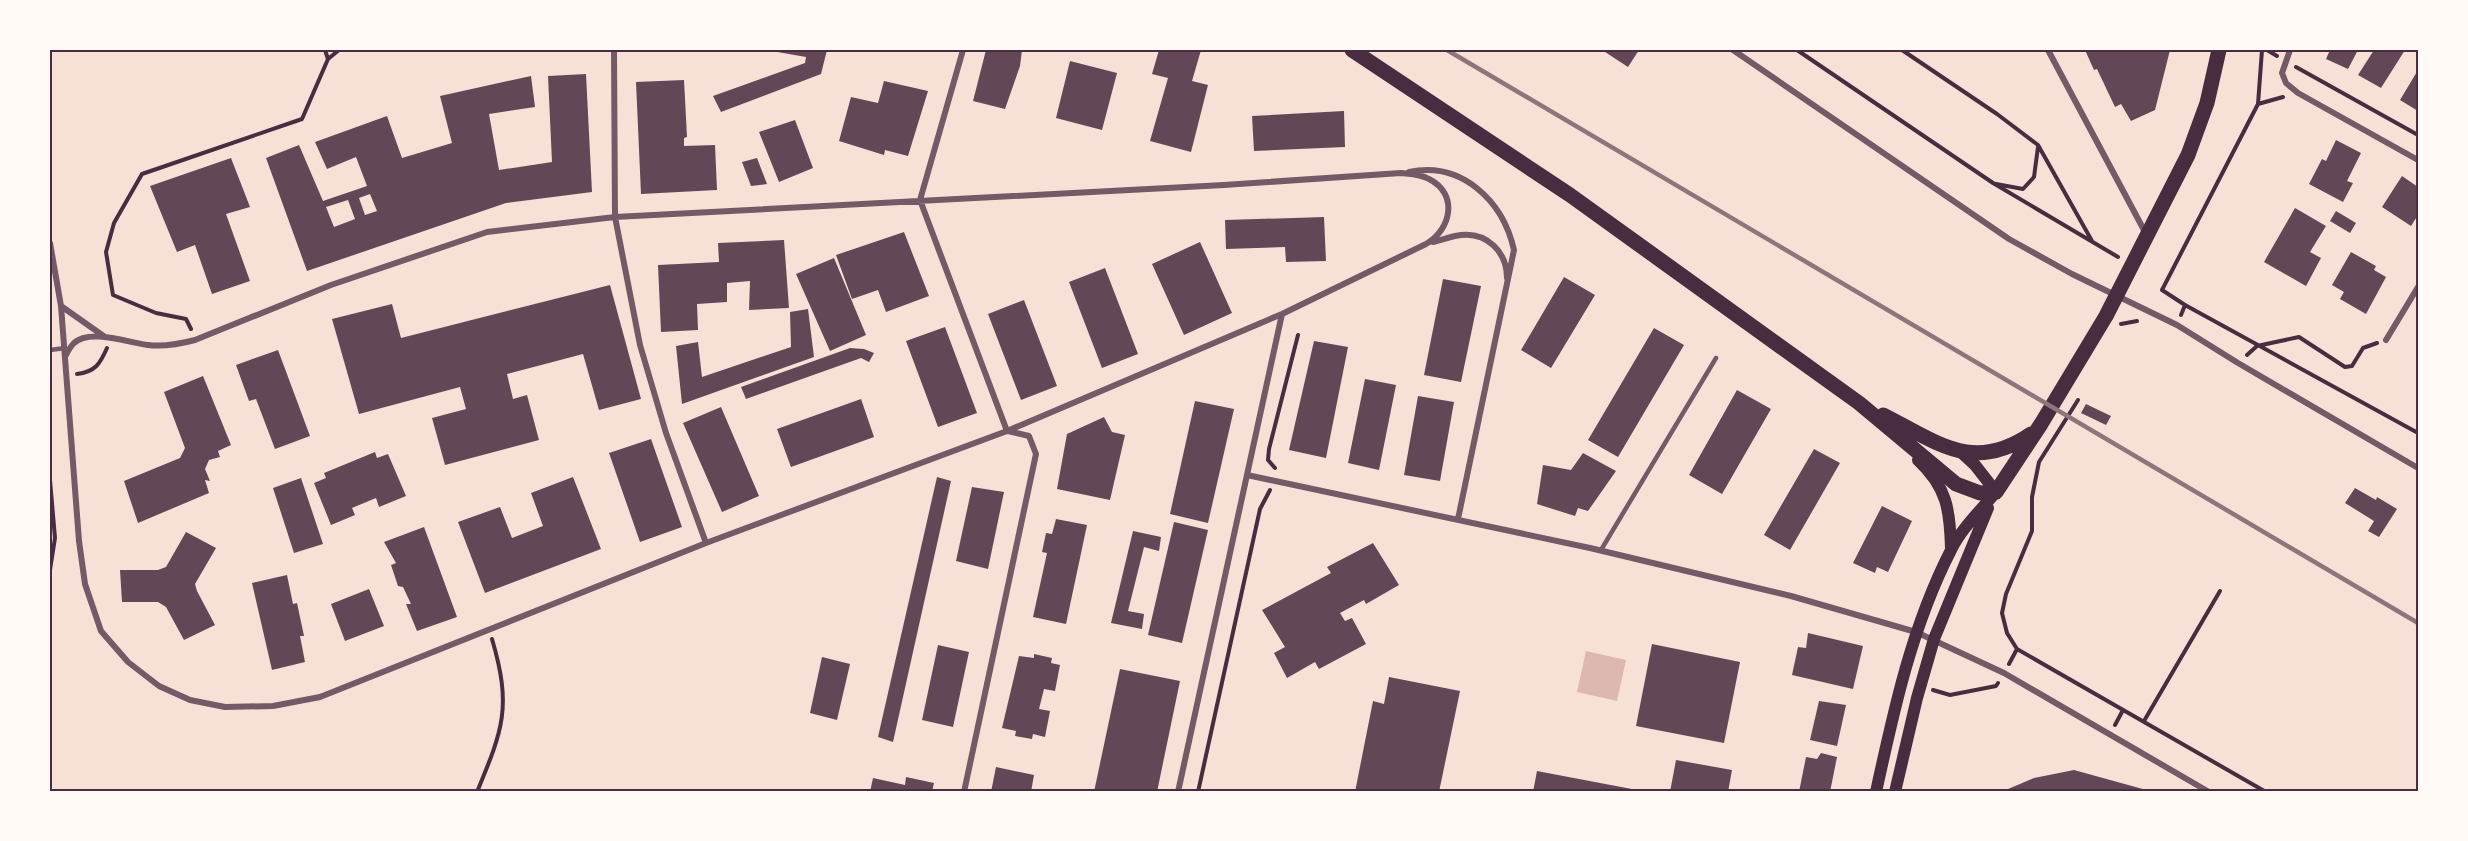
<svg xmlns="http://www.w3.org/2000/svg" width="2468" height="841" font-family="'Times New Roman',serif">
<rect width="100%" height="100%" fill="#f7e1d7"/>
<!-- water -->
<path fill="#dcb8b0" d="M1586 651 1626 660 1617 701 1577 692Z"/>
<!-- building -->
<path fill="#644757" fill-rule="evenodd" d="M766 50H827L821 74 721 112 713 96 805 63 806 57Z
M986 50H1022L1020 66 1005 109 973 101Z
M1159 50H1201L1192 81 1208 85 1191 152 1150 141 1168 78 1152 74Z
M1602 50H1639L1628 67Z
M2085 50H2170L2155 110 2131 121 2121 104 2115 107 2097 69 2094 70Z
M2330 50H2358L2348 69 2326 59Z
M2374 50H2405L2381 88 2358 75Z
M1070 61 1117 73 1102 130 1056 118Z
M2418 70V111L2400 100Z
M586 74 592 192 506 203 307 271 266 158 299 145 323 201 367 186 356 157 327 169 315 142 387 116 402 158 452 143 440 96 531 76 535 107 489 114 499 170 552 162 548 76ZM370 194 377 211 365 215 359 198ZM348 200 355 219 334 227 326 207Z
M684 80 687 137 684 138V146L715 145 717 190 641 194 636 82Z
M884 81 928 91 908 156 885 150 884 155 839 141 851 97 878 103Z
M1344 111 1345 147 1254 151 1252 116Z
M795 120 813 168 779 182 759 132Z
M2336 140 2361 153 2347 181 2353 183 2343 202 2309 184 2322 159 2326 161Z
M231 158 250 207 226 214 250 281 212 294 195 245 177 252 150 186Z
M757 158 767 184 751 186 742 162Z
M2402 176 2418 187V215L2411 226 2382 207Z
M2295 208 2326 226 2310 252 2321 258 2306 286 2264 262Z
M2336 211 2356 223 2350 233 2330 221Z
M1324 217 1326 261 1286 262 1285 247 1226 249 1225 220Z
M904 232 929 296 886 312 878 290 852 299 836 255Z
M784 240 789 308 749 310 750 281 727 283V302L697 304 698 330 661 332 658 265 719 262 718 243Z
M1200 242 1232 313 1184 335 1152 264Z
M2351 252 2376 266 2374 270 2386 277 2366 314 2340 299 2344 292 2332 285Z
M834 258 866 335 830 351 796 274Z
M1105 268 1138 354 1102 368 1069 282Z
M1564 277 1595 295 1551 368 1521 350Z
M1443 279 1481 286 1461 382 1424 375Z
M610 285 641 399 599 410 583 354 507 374 513 399 527 395 539 440 445 465 432 418 466 409 460 387 359 414 332 319 392 304 401 338Z
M1024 300 1057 386 1021 400 988 314Z
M808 309 814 357 682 404 676 346 698 342 702 377 791 347 790 312Z
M945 327 977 413 938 427 906 341Z
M1654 328 1684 345 1618 457 1588 440Z
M1314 341 1348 347 1326 458 1289 450Z
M850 348 864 349 874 353 869 362 861 358 746 399 741 387Z
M278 350 310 436 275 449 256 399 249 401 236 365Z
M203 376 231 445 218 451 220 457 209 460 205 469 210 481 205 480 209 493 138 523 124 481 180 458 185 448 164 392Z
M1365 379 1396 385 1379 470 1348 463Z
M1737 390 1771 409 1722 494 1689 475Z
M1418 396 1454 402 1440 481 1404 475Z
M861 399 874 437 791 467 777 429Z
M1195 401 1234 409 1208 523 1170 514Z
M2086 404 2111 416 2106 425 2081 413Z
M721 407 759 496 722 512 683 423Z
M1104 417 1112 432 1125 435 1110 500 1057 489 1067 434Z
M651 439 682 527 640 542 609 453Z
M1814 449 1840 463 1790 550 1764 535Z
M375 452 377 458 388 454 406 496 379 507 376 498 352 508 355 515 331 525 314 483 326 478 324 473Z
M1583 453 1616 471 1588 511 1578 508 1575 516 1537 504 1543 465 1571 470Z
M573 477 601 549 485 593 458 522 500 507 512 538 543 526 531 493Z
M937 477 951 481 893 742 878 737Z
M301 478 323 544 294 553 273 488Z
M972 487 1004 492 988 569 956 561Z
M2355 488 2376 500 2377 497 2397 509 2379 537 2368 531 2374 521 2345 503Z
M1882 506 1912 521 1888 572 1877 567 1875 573 1853 563Z
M1056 519 1087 525 1066 624 1033 617 1047 553 1042 552 1046 533 1052 534Z
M1174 522 1208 530 1182 643 1148 635Z
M424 527 457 617 417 631 406 604H411L403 587 398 586 391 565 396 563 384 542Z
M1133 531 1161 537 1159 551 1144 547 1128 611 1144 614 1142 629 1111 623Z
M186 532 216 548 195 584 197 591 215 625 184 640 166 607 158 602H122L120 570H158L166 567Z
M1373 543 1399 585 1366 604 1364 600 1340 613 1345 621 1352 618 1366 644 1319 669 1315 662 1287 678 1274 653 1285 647 1262 610 1331 573 1327 567Z
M287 575 293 604 297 603 304 636H300L305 662 272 670 252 583Z
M369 589 384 626 345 641 331 604Z
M1808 633 1863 646 1853 689 1792 675 1798 647 1806 648Z
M1652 644 1740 662 1724 743 1636 726Z
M938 645 969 652 953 727 922 720Z
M1034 654 1052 658 1051 663 1060 665 1055 691 1044 689 1039 709 1050 711 1045 737 1033 734 1032 739 1015 736 1016 731 1002 728 1019 656 1034 658Z
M822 657 850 664 837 720 810 713Z
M1120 669 1180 681 1157 792H1094Z
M1389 677 1460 691 1439 792H1355L1373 701 1384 704Z
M1819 701 1846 705 1837 746 1810 740Z
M1821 753 1837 757 1830 792H1799L1806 757 1817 759Z
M1676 760 1732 770 1728 792H1670Z
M996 767 1034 775 1031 792H991Z
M2074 770 2150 791V792H2001L2034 778Z
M1537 771 1637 790V792H1533Z
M906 777 934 783 932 792H870L873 778 905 785Z"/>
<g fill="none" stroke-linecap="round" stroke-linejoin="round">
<!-- path -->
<path stroke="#4a2c40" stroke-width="4" d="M1797 50 1993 183 2118 257
M1902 50 1997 114 2038 145 2092 241
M2267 50 2277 56
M328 59 339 50
M2296 67 2418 135
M2258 104 2283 97
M1996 184 2023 189 2034 177 2038 147
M2185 305 2418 433
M2181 315 2185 305 2162 290 2258 104 2262 50
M2121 324 2137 321
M191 329 186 319 156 313 113 295 106 252 114 223 142 174 302 119 328 59 325 50
M2247 355 2257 346 2299 337 2345 367 2352 366 2363 348 2377 343
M77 374C95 372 100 364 107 348
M2078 400 2039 462 2032 497V531L2006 594 2002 613 2007 633 2017 649 2266 792
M1275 468 1268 460 1269 449 1298 335
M50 480 55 538 50 570
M2009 664 2017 649
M1933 690 1950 695 1996 686 1998 683
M2144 721 2220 591
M2115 725 2123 710
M477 792C503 729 512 707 492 639
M1198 792 1260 509 1270 490"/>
<!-- service -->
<path stroke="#755966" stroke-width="4.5" d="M50 350 65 348
M1601 550 1716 358"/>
<!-- minor -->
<path stroke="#755966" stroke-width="6" d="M614 50 615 217 640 345 666 433 706 543
M963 50 920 200 1007 431
M1733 50 2009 239 2072 274 2177 325 2238 363 2418 468
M2048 50 2145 232
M2290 50 2282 73 2286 83 2298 93 2418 160
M1409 172C1462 161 1503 201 1514 250L1458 519
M1433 242C1442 240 1452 236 1461 235 1487 232 1507 252 1507 278
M50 243 61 306 79 541 85 584 101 631 128 662 159 686 190 700 225 707 273 706 320 697 706 543 1007 431 1282 314 1426 244C1451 230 1459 194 1429 179 1420 174 1410 174 1401 173L1224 185 615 217 487 232 331 285 195 340C180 344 164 347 148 345 129 343 90 328 74 343 71 346 68 351 66 355
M61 306 105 337
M2386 340 2418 287
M1247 475 1590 548 1791 596 1916 632 2004 673 2209 792
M964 792 1036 454 1029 436 1008 431
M1178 792 1282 314"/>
<!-- secondary -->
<path stroke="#4a2c40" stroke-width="12" d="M1961 452 1975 465 1996 492
M1918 460C1947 487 1950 510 1951 548
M1876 792C1894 709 1912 626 1951 550 1961 529 1981 510 1996 492
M1895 792 1917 698 1934 639 1988 508"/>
<!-- primary -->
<path stroke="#4a2c40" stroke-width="15" d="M1352 50 1570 195 1859 403 1956 484 1980 493 1996 492 2041 424 2106 316 2188 155 2207 103 2219 50
M1883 415C1937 442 1973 474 2031 434"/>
<!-- rail -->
<path stroke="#8f747c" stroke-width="4.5" d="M1447 50 2418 623"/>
</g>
<!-- border -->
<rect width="2468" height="841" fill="none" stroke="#fffaf5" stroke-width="102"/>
<rect x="51" y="51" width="2366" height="739" fill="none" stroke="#4a2c40" stroke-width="2"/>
</svg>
